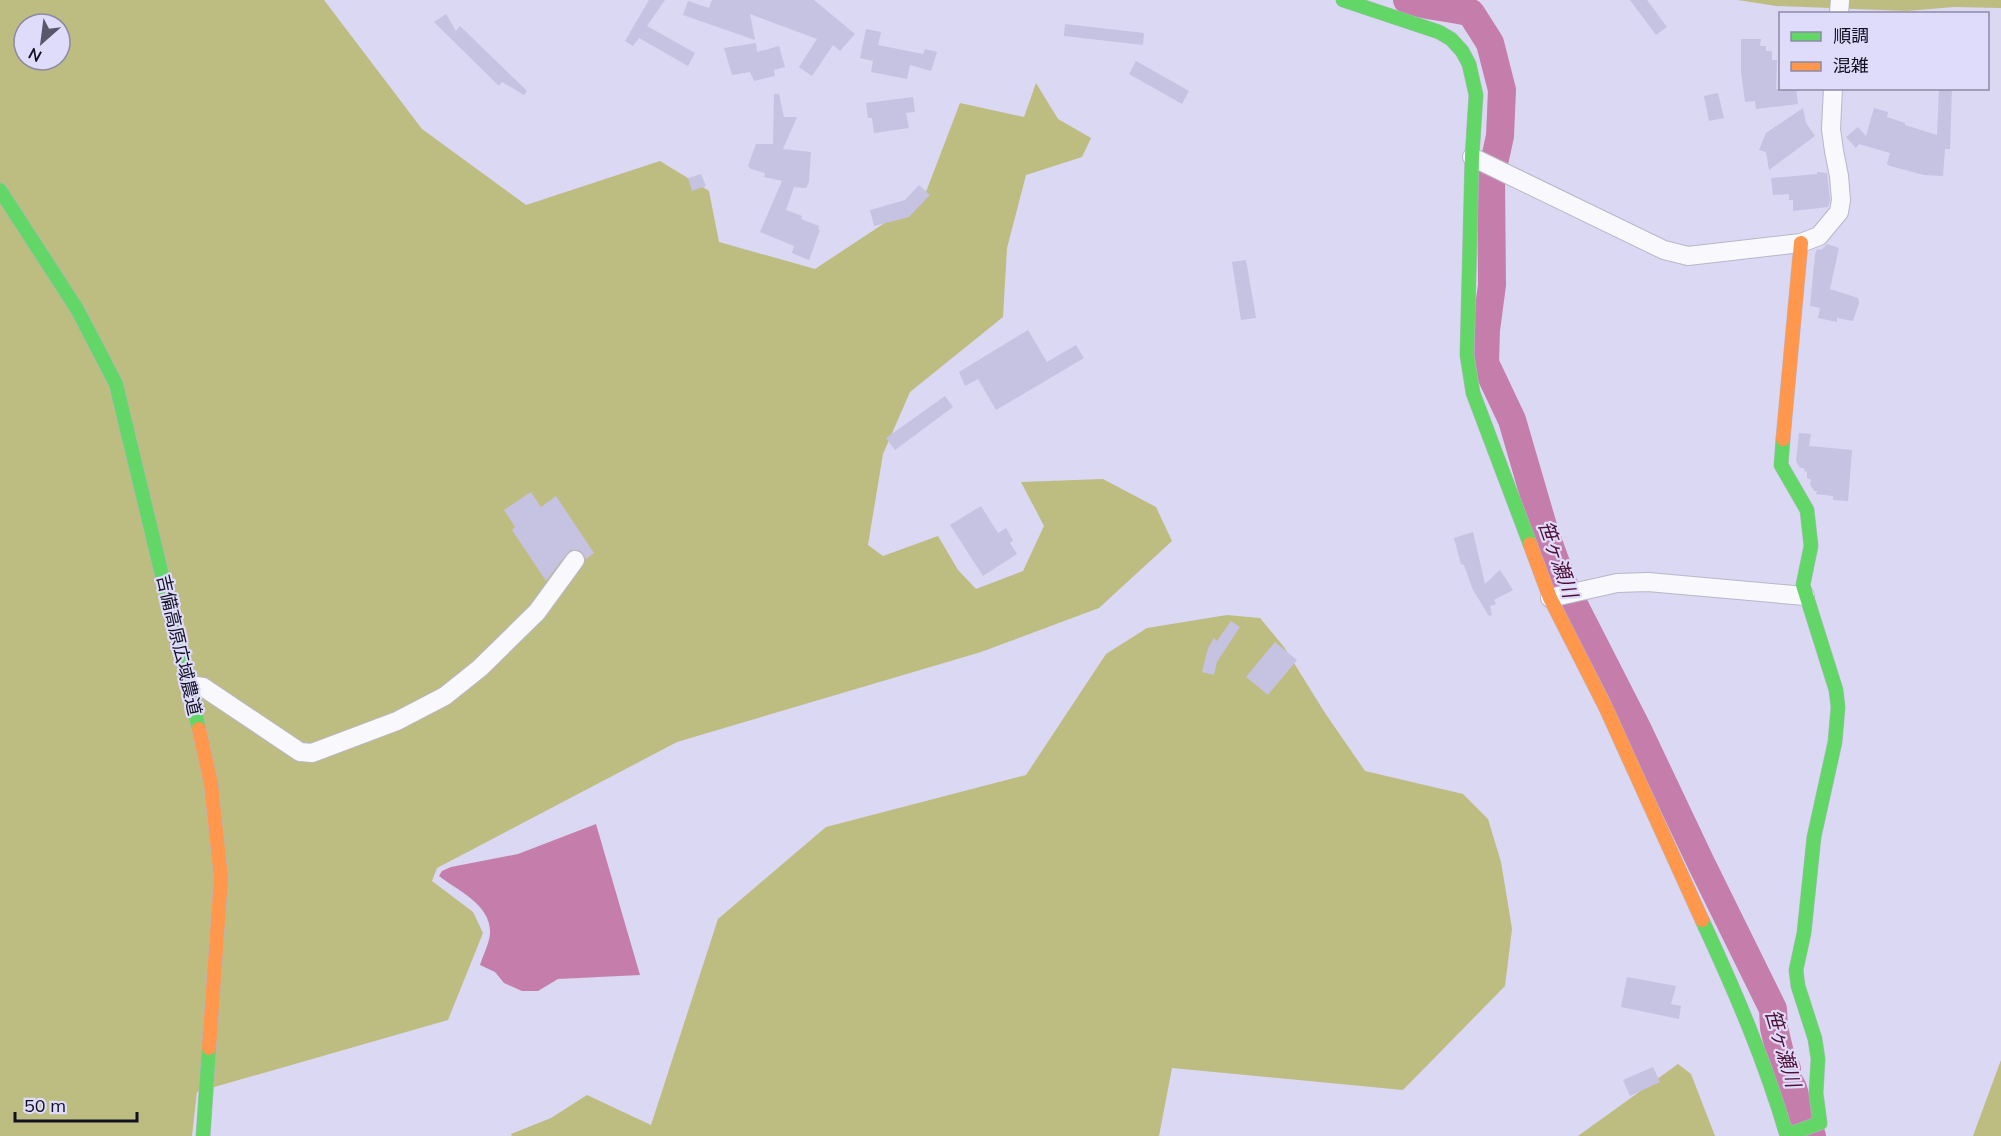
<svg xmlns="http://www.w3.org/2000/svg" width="2001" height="1136" font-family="Mulish,'Noto Sans JP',sans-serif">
<rect width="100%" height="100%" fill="#dad8f3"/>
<!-- forest -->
<path fill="#bdbc81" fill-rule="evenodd" d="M0 0H324L422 129 526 205 660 161 709 191 719 242 815 269 924 197 960 103 1024 117 1036 83 1058 119 1091 138 1082 157 1026 175 1007 248 1003 317 910 392 883 454 868 545 883 556 938 536 958 570 976 589 1023 571 1044 526 1021 482 1103 479 1156 507 1172 541 1099 608 981 652 677 742 437 868 432 881 473 912 483 933 448 1020 197 1092 192 1136H0ZM24 24H60V60H24Z
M1738 0H2001V8L1954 7 1907 11 1776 6Z
M1227 615 1260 618 1284 647 1325 713 1365 771 1463 794 1488 819 1501 862 1512 929 1505 986 1403 1090 1172 1068 1159 1136H512L511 1134 551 1118 587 1095 651 1125 718 919 826 827 1026 775 1106 654 1147 628Z
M2001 1060V1136H1973Z
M1678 1064 1691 1074 1715 1136H1578Z"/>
<!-- water -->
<path fill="#c57eab" d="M596 824 640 975 558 979 538 991H522L504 983 495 972 480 965C483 955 489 944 490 934 492 905 458 891 439 876L442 871 451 867 518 854Z"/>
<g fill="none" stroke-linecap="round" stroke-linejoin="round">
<!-- river -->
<path stroke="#c57eab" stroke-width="28" d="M1407 0C1428 7 1450 7 1471 13L1490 43 1502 90 1500 136 1491 177 1492 285 1486 330 1485 363 1512 420 1545 533 1564 585 1636 726 1701 863 1773 1009 1774 1028 1781 1057 1787 1069V1078L1793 1088 1799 1109 1812 1136"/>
</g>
<!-- building -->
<path fill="#c6c2e2" d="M649 0H665L647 26 695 53 688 66 639 38 633 46 625 41Z
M712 0H814L855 34 840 51 833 45 812 76 799 67 817 39 750 14 755 40 683 15 688 1 709 8Z
M1630 0H1647L1667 27 1656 35Z
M446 14 456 31 460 26 527 91 524 95 502 82 499 86 434 22Z
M1065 24 1144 33 1143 45 1064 36Z
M866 29 881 32 878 45 923 54 925 49 937 52 931 71 910 65 907 79 871 72 873 61 860 58Z
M1741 39H1761L1760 46H1766V51H1772V60H1777L1776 89 1796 88 1798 104 1756 109 1755 101 1745 102 1741 71Z
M756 43 757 52 779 46 785 67 774 70 775 76 754 81 750 72 732 75 724 48Z
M1136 61 1189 91 1182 104 1129 74Z
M1939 88H1952L1950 149H1945L1943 176 1924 175 1890 166 1887 164 1890 153 1859 144 1856 148 1846 137 1858 127 1866 136 1874 108 1888 112 1887 117 1905 123V125L1937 135Z
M1718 93 1724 118 1709 121 1704 96Z
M774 94H779L784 117H797L783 149 811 152 809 182 806 188 794 187 786 210 802 216 801 219 819 226 818 229 820 230 809 260 792 253 794 246 760 232 782 181 764 177 765 173 751 169 748 166 756 144H773Z
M913 97 915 112 906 113 909 128 874 133 872 118H868L866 103Z
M1803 108 1806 123 1815 136 1769 170 1766 152 1759 150 1766 133Z
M1817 172 1827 173 1830 200 1828 207 1793 211V200H1789V194L1773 195 1771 178 1817 174Z
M701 174 706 186 692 191 688 178Z
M919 185 930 195 909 217 874 226 870 210 905 200Z
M1827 244 1839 248 1830 289 1858 298 1859 303 1853 321 1837 318V322L1818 318 1820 308 1810 306 1815 255 1817 249 1821 250Z
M1246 260 1256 318 1241 320 1232 262Z
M1028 330 1047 362 1076 345 1084 358 996 410 978 379 965 386 959 372Z
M945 396 953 407 895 450 886 438Z
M1799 433 1811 434 1809 446 1852 450 1848 501 1833 500V496L1816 494 1817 491H1814L1810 484 1811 480 1807 478V472L1804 471V468H1800L1796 461Z
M531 492 541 507 556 496 594 553 586 559 581 551 570 550 546 581 512 530 515 527 504 510Z
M981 506 998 533 1006 528 1013 540 1010 543 1017 554 983 576 950 525Z
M1473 532 1485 584 1500 570 1513 590 1494 600 1496 604 1490 606 1492 615 1489 616 1473 590 1464 565 1461 564 1454 538Z
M1231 621 1240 627 1217 662 1214 675 1202 672 1208 648 1214 638 1217 641Z
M1275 642 1297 660 1268 695 1246 677Z
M1627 977 1676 986 1671 1004 1681 1006 1679 1019 1621 1007Z
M1653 1067 1660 1082 1630 1096 1623 1080Z"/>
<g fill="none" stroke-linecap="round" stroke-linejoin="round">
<defs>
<path id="street" d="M1839 14 1840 0
M1472 157 1664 250 1688 256 1801 243 1819 236 1839 212 1841 200 1839 176 1834 151 1831 129 1833 88
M1550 598 1617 583 1648 582 1805 596
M189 685 203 687 300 752 312 753 397 721 445 696 480 668 537 612 575 560"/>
<path id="fast" d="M1343 0 1439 32 1451 39 1462 51 1469 64 1476 95 1472 157 1467 355 1473 393 1530 544
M0 190 77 309 116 384 199 729
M1783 439 1781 465 1807 510 1811 546 1803 585 1836 690 1838 707 1835 742 1814 837 1804 933 1796 970 1798 986 1815 1039 1818 1059 1816 1093 1820 1123 1787 1135
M1702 920C1735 991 1765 1061 1787 1136
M203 1136 209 1048"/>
<path id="slow" d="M1783 439 1801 243
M1530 544 1550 598 1605 706 1702 920
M199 729 211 784 221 878 209 1048"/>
</defs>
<!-- street casing -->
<use href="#street" stroke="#b8b6ca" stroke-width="20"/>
<!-- fast casing -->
<use href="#fast" stroke="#b8b6ca" stroke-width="15"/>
<!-- slow casing -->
<use href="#slow" stroke="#b8b6ca" stroke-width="15"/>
<!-- street -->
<use href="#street" stroke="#f9f9fd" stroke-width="18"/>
<!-- fast -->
<use href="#fast" stroke="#63d668" stroke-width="14"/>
<!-- slow -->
<use href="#slow" stroke="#ff974d" stroke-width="14"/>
</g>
<g text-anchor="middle" stroke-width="4.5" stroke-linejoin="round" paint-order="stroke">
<!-- street labels -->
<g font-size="18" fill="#121021" stroke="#dfdcfb">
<text transform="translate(179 645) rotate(77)" y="6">吉備高原広域農道</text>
</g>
<!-- water labels -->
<g font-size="20" font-style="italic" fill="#511036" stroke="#dfdcfb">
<text transform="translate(1558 559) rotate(71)" y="7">笹ヶ瀬川</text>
<text transform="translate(1783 1048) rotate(74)" y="7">笹ヶ瀬川</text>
</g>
</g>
<!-- legend -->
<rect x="1779" y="12" width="210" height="78" fill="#dfdcfb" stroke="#8d8aa4" stroke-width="1.5"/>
<rect x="1791" y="32" width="30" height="9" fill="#63d668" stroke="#8d8aa4" stroke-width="1.5"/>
<text x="1833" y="42" font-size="18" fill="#121021">順調</text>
<rect x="1791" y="62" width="30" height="9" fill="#ff974d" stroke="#8d8aa4" stroke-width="1.5"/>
<text x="1833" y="72" font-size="18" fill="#121021">混雑</text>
<!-- north arrow -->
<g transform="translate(42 42) rotate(208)"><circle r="28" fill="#dfdcfb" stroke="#8d8aa4" stroke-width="1.5"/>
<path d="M0-4.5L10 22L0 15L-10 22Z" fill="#58566a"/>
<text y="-9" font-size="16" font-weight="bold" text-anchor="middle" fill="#121021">N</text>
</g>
<!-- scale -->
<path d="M15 1112v9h122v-9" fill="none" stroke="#121021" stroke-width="3"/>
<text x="24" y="1112" font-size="18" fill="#121021" stroke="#dfdcfb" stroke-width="4.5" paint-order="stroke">50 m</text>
</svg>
